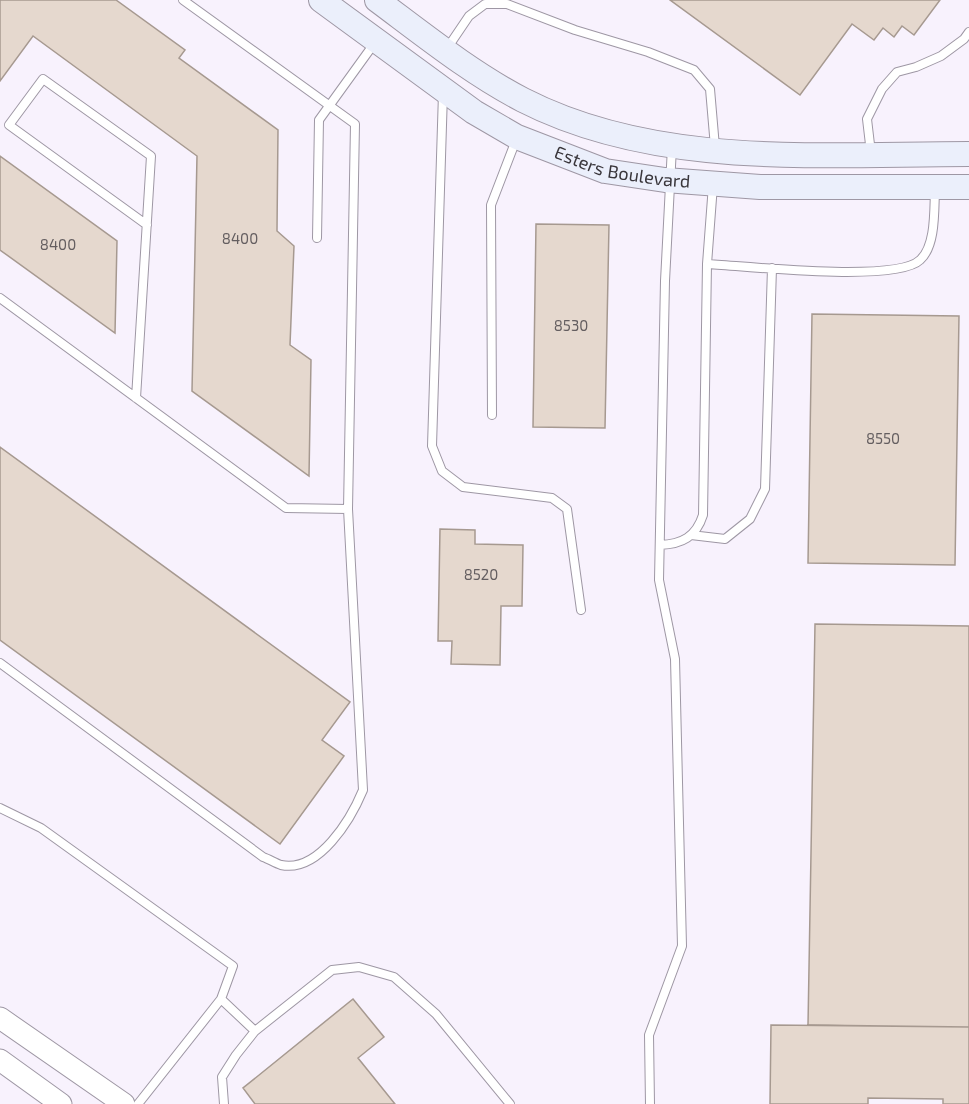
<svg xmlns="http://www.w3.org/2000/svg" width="969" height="1104" font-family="'Exo 2',sans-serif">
<rect width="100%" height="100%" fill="#f8f2fd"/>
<!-- building -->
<path fill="#e5d8ce" stroke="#a69990" stroke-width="1.5" d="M0 0H116L185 50 179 58 278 130 277 231 294 246 290 345 311 360 309 476 192 391 197 156 33 36 0 81Z
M670 0H940L914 35 902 26 894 37 883 28 874 40 852 24 800 95Z
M0 156 117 241 115 333 0 250Z
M536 224 609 225 605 428 533 427Z
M812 314 959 316 955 565 808 563Z
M0 447 350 702 322 740 344 756 280 844 0 640Z
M440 529 475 530V544L523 545 522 606H501L500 665 451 664 452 641H438Z
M815 624 969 626V1027L808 1025Z
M353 999 384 1037 358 1058 395 1104H255L243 1088Z
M771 1025 969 1027V1104H943V1099L868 1098V1104H770Z"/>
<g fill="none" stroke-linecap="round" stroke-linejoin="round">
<defs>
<path id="service" d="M446 50 469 16 485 4H507L575 30 648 52 694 70 710 89 715 147
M443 93 432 446 442 471 463 487 552 498 567 509 581 610
M871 153 867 119 882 89 897 72 916 67 941 56 964 39 969 32
M713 185 707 264C746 266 896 283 920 260 936 246 934 210 935 190
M317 238 319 120 376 41
M0 298 286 508 348 509 355 124 183 0
M136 398 151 156 43 79 9 125 147 225
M492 415 491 205 516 140
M691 535 725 539 750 519 765 489 772 268
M660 545C682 544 696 537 703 515L707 264
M0 663 263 857C269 859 275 863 281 865 319 873 351 819 363 790L348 509
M0 808 41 828 233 966 221 999 138 1104
M221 999 255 1031
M224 1104 222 1077 236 1055 255 1031 332 970 359 967 394 977 436 1014 510 1104
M650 1104 649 1035 682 946 675 659 659 580 665 281 672 147"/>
<path id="tertiary" d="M0 1018 124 1104
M0 1060 61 1104"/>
<g id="secondary">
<path id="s1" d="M321 0 474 112 517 137 605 171 665 180 760 187H969"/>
<path d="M377 0C424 35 471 73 523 100 658 169 822 154 969 154"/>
</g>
</defs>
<!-- service casing -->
<use href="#service" stroke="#9e97a4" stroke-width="10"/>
<!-- tertiary casing -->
<use href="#tertiary" stroke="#9e97a4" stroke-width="23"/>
<!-- secondary casing -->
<use href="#secondary" stroke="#9e97a4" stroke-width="26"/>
<!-- service -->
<use href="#service" stroke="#fff" stroke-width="8"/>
<!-- tertiary -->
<use href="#tertiary" stroke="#fff" stroke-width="21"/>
<!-- secondary -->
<use href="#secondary" stroke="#ebeffb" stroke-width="24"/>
</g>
<g text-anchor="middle" stroke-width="4.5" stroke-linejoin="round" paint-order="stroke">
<!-- number labels -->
<g font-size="15" fill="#645e60">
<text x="240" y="244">8400</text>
<text x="58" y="250">8400</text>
<text x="571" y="331">8530</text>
<text x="883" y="444">8550</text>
<text x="481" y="580">8520</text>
</g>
<!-- street labels -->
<g font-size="18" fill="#39363b" stroke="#fff">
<text dy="6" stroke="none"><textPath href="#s1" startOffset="350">Esters Boulevard</textPath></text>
</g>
</g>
</svg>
